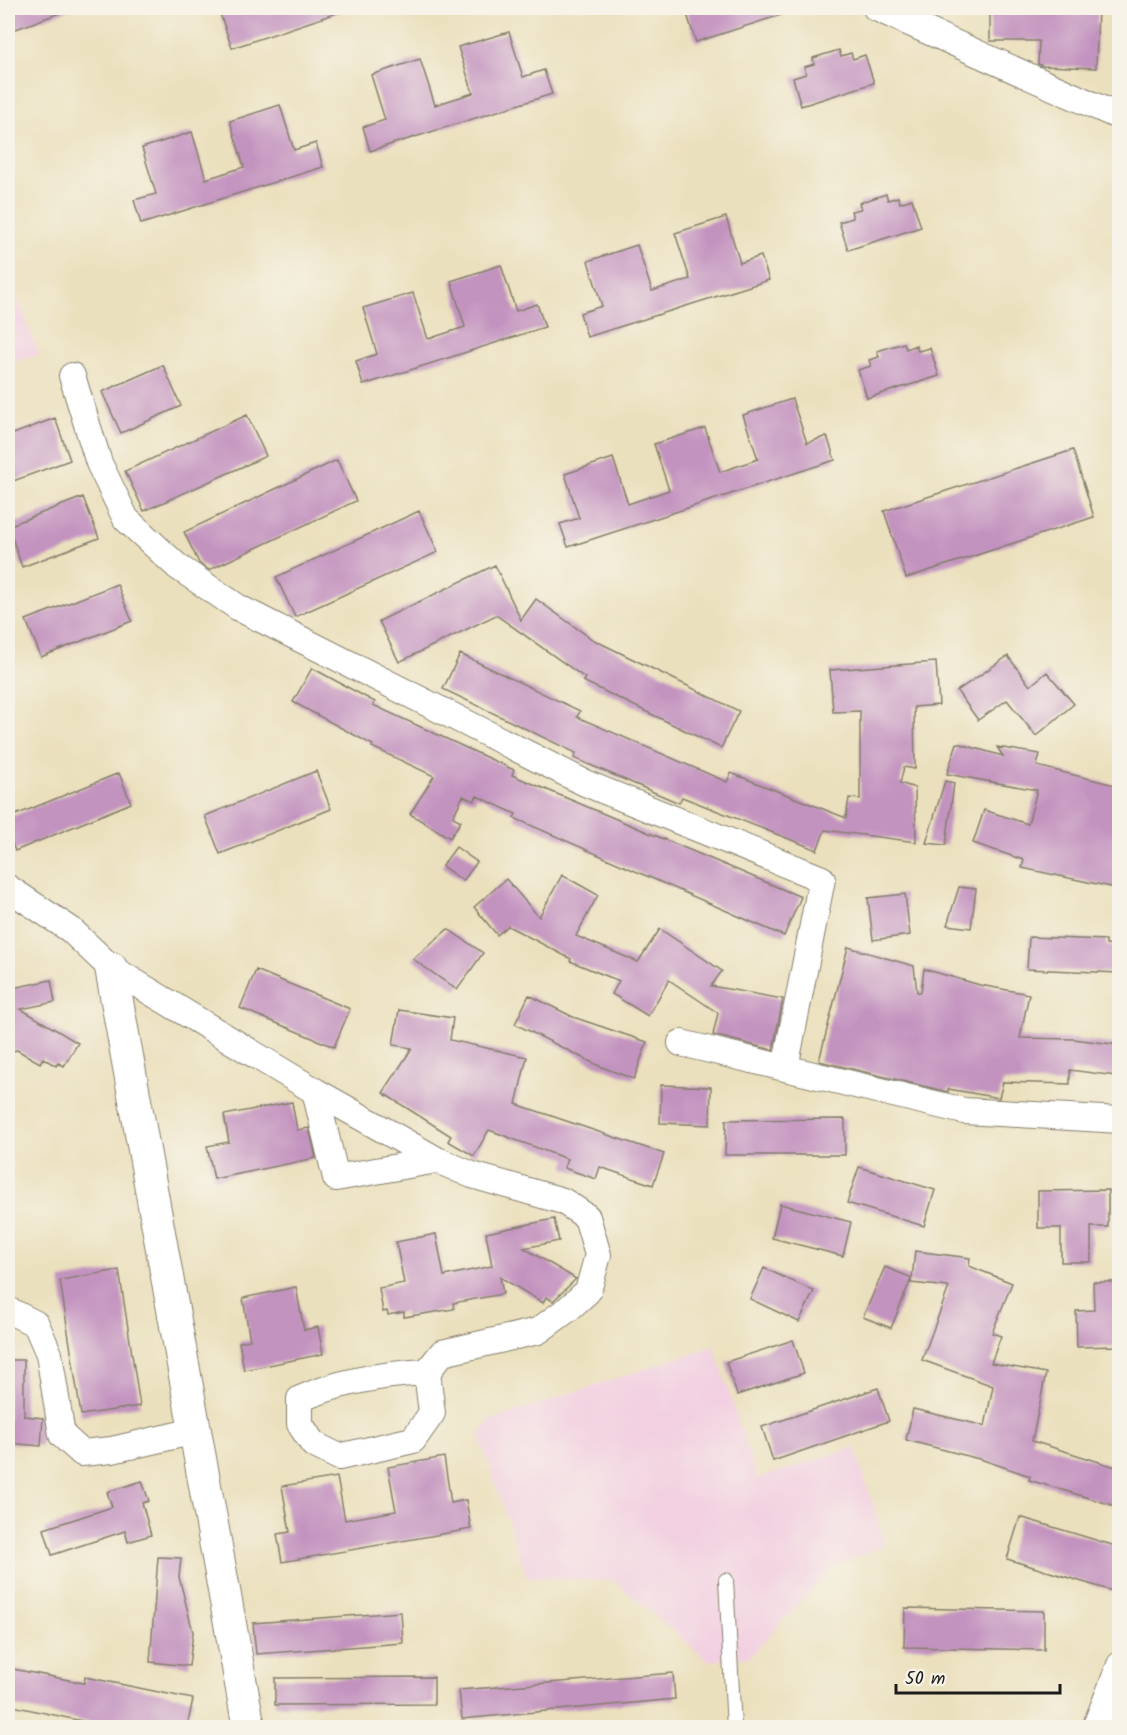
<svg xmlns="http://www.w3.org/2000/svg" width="1127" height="1735" font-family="Kalam,sans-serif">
<rect width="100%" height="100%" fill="#f7f3e8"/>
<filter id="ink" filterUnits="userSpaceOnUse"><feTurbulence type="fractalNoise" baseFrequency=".0167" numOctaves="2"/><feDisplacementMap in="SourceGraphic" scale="12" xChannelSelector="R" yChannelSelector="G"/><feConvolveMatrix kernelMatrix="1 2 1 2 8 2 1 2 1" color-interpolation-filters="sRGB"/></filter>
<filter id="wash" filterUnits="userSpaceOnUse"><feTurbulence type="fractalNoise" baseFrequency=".008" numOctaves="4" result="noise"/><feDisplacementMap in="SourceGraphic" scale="24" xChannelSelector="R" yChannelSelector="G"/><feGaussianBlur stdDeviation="1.35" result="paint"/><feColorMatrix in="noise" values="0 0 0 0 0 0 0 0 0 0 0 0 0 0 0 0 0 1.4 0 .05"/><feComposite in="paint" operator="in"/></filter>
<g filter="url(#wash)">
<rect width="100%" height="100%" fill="#ebe0bd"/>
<!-- built -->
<path fill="#f2cfe1" d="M8 274 39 355 8 363Z
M714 1346 757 1479 855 1447 885 1545 834 1566 749 1657 708 1661 615 1581 527 1577 479 1435 491 1420Z"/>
<g id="blocks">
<!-- building -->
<path fill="#c393bf" d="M8 8H68V10L8 32Z
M218 8H343V11L232 48Z
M685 8H792L793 11 696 42Z
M990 8H1098L1096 68 1043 66 1038 64 1039 41H990Z
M509 32 523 77 544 70 552 94 370 151 363 127 385 120 371 75 420 59 435 105 473 93 458 47Z
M839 50 841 56 851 53 853 59 865 55 874 83 801 106 793 78 806 74 804 67 814 64 813 58Z
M280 105 294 150 316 143 323 167 141 224 134 200 156 194 142 148 192 132 206 179 244 167 230 121Z
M886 194 888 200 898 197 900 203 912 199 921 227 848 250 839 222 853 218 851 211 861 209 859 203Z
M726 217 740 263 761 256 769 280 587 337 580 313 602 306 588 261 637 245 652 291 690 279 675 233Z
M501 265 516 311 537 304 545 327 363 385 356 361 377 354 363 308 413 293 428 339 465 327 451 281Z
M904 343 906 349 916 345 918 351 930 348 939 376 867 398 858 370 871 366 869 360 879 357 877 351Z
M163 365 181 406 121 433 102 392Z
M792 399 807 443 827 436 835 460 568 547 560 524 579 518 565 474 613 458 628 504 669 490 654 444 705 428 720 472 758 459 743 415Z
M247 415 266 456 144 511 125 471Z
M55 418 70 460 8 483V436Z
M1073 450 1094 517 906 578 884 511Z
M337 460 356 501 209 570 199 563 184 532Z
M83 497 99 538 22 567 8 526Z
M419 511 438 552 295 617 276 577Z
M495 565 521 620 536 599 592 639 739 711 721 748 583 681 585 678 496 615 399 662 379 621Z
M117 584 132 621 41 657 26 620Z
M460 654 580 711 577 717 727 782 731 773 846 818 849 798 860 799V711L833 712 830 670 936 662 939 705 914 707 915 769 904 767 900 783 915 788 916 842 825 830 817 850 682 797 679 803 574 758 576 753 443 689Z
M1008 656 1030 686 1047 672 1074 704 1036 736 1007 700 978 720 957 691Z
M312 668 375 702 373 705 514 770 512 775 801 897 784 936 514 818 516 814 477 796 474 801 463 796 453 817 461 821 450 838 410 814 434 776 372 747 373 745 293 702Z
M957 743 1003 756 997 747 1040 754 1037 766 1119 786V873L1116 888 1022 868 1024 860 973 843 984 810 1028 824 1037 790 947 774Z
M316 771 331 809 220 854 205 816Z
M119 773 131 803 15 851 8 833V818Z
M945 781 954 783 946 845 926 843Z
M456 847 477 862 463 881 442 866Z
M562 875 598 895 576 936 638 962 660 929 722 971 711 986 783 999 773 1050 713 1035 718 1013 669 980 648 1016 612 994 619 981 570 961 571 959 508 926 497 935 474 907 506 879 539 917Z
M959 887 976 889 971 928 947 925Z
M905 894 910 935 873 940 868 898Z
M448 929 483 953 457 990 413 959Z
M1029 937 1106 940V945L1119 946V973L1027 969Z
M848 947 914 966 917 992H921L924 969 980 985 1029 994 1020 1038 1074 1039 1119 1045 1116 1076 1070 1070V1084L1003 1082 999 1098 948 1089V1092L819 1061Z
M256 970 350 1009 334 1047 240 1008Z
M51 980 55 1002 21 1009 78 1043 64 1066 58 1063 56 1066 43 1058 40 1063 17 1050 8 1052V989Z
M529 995 573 1017 647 1042 634 1079 599 1066 515 1024Z
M399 1010 453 1018 450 1040 527 1057 516 1104 664 1154 653 1185 600 1167 596 1179 564 1168 567 1159 489 1130 474 1156 448 1141 451 1136 383 1093 412 1048 393 1045Z
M661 1085 711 1087 710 1125 660 1123Z
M292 1102 297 1130 309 1128 316 1158 214 1179 207 1146 229 1142 224 1115Z
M845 1119V1155H725L726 1120Z
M859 1167 935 1190 924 1226 847 1203Z
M1108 1190V1227H1091V1262H1061V1228H1038V1191Z
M780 1204 851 1222 843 1256 772 1238Z
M554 1219 559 1241 524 1248 576 1279 553 1301 546 1297 543 1303 500 1277 503 1294 453 1303 454 1309 404 1317V1312L388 1315 387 1311 383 1312 379 1288 404 1283 396 1242 436 1234 444 1276 492 1266 486 1233Z
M915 1251 970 1258 969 1266 1012 1283 992 1333 1001 1336 991 1363 1046 1373 1032 1441 1119 1468V1507L1029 1480 1030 1476 983 1460 906 1440 913 1409 985 1426 993 1386 922 1360 949 1287 911 1283V1279L891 1328 863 1317 885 1267 912 1278Z
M764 1268 814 1291 799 1322 750 1299Z
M119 1270 140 1406 81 1415 60 1280Z
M1093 1282H1119V1346L1077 1347 1076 1311 1094 1310Z
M296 1287 304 1330 318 1327 323 1354 244 1370 239 1342 250 1340 243 1298Z
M793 1340 804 1373 737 1395 726 1362Z
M8 1360H24V1416L43 1418 41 1446 8 1443Z
M878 1388 889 1421 773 1461 762 1427Z
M444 1457 451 1503 466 1500 471 1529 282 1562 277 1534 290 1532 282 1486 337 1477 345 1520 396 1511 388 1467Z
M142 1481 149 1501 142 1503 151 1535 128 1542 125 1531 52 1555 44 1529 112 1507 107 1492Z
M1020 1517 1119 1547V1593L1007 1559Z
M158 1557 181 1558 179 1577 193 1632 189 1666 150 1662Z
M905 1608 1044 1611V1650L904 1647Z
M401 1612 403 1643 256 1654 253 1623Z
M8 1668 84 1683 85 1677 193 1699 187 1728H114L8 1705Z
M673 1673 675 1699 462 1719 459 1690Z
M434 1677V1704L275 1705V1678Z"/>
</g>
</g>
<g filter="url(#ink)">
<use href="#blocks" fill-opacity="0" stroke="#847e6c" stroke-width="1.5"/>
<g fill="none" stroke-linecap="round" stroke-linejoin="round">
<defs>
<path id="service" d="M726 1580 734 1728"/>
<path id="minor" d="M876 8 1120 117
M72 376 99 463 126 519 178 567 239 608 585 783 822 879 785 1068
M8 888 71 930 111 968 315 1091 336 1178 437 1160 472 1175 563 1201 587 1217 598 1255 588 1291 568 1309 538 1331 442 1353 427 1372 432 1413 413 1440 339 1457 313 1444 300 1424V1399C338 1382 386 1374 427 1372
M681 1043 964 1111 1120 1120
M315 1091 437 1160
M8 1310 36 1324 49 1354 62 1435 82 1453 112 1450 195 1431
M1095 1728 1120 1665"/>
<path id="tertiary" d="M111 968 249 1728"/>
</defs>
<!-- service casing -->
<use href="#service" stroke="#847e6c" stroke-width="16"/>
<!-- minor casing -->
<use href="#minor" stroke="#847e6c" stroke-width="28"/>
<!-- tertiary casing -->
<use href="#tertiary" stroke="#847e6c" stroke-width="34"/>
<!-- service -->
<use href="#service" stroke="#fff" stroke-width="14"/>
<!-- minor -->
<use href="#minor" stroke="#fff" stroke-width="26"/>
<!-- tertiary -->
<use href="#tertiary" stroke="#fff" stroke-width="32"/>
</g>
</g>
<!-- margin -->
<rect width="1127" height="1735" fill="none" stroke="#f7f3e8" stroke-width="30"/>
<!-- scale -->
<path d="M896 1684v9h164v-9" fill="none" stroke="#1c1c1c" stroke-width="3"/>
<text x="905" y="1684" font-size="18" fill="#1c1c1c" stroke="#f7f3e8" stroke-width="4.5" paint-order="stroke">50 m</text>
</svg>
